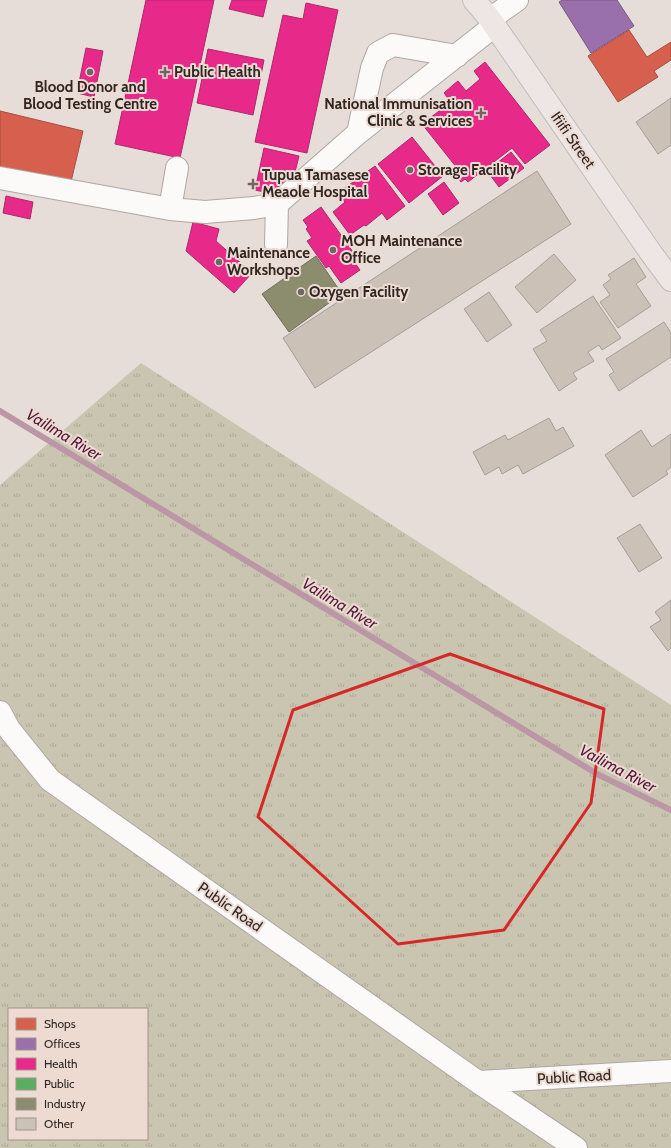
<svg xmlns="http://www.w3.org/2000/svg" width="671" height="1148" font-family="Cabin,sans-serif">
<defs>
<pattern id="park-tufts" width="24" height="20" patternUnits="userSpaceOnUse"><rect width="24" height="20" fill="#cac5b0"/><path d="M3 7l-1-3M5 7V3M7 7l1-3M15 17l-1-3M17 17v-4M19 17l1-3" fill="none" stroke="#aea997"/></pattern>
</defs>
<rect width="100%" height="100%" fill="#e7ddd8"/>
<!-- park -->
<path fill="url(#park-tufts)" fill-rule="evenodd" d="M141 363 671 705V1148H0V485ZM9 1009H147V1139H9Z"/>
<!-- shops -->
<path fill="#d6604d" stroke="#a44f41" d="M629 30 647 57 671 42V60L654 71 658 77 618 102 588 56Z
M0 111 83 131 70 186 0 170Z"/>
<!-- offices -->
<path fill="#9970ab" stroke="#795a82" d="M562 0H617L634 26 591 53 559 2Z"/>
<!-- health -->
<path fill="#e7298a" stroke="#b0286b" d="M146 0H214L180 158 115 144Z
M232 0H267L263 17 229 9Z
M306 3 338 10 307 153 255 142 283 15 303 19Z
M86 48 103 51 94 97 77 93Z
M208 49 264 60 253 115 197 103Z
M485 62 550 145 525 164 512 148 468 182 465 179 461 182 452 172 457 168 422 124 451 102 444 93 453 85 458 81 466 91 480 79 474 71Z
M412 137 443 176 409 203 378 164Z
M264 148 299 156 293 180 286 179 283 191 266 187 264 192 255 190Z
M511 152 524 168 499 187 487 171Z
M375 166 405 206 387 220 382 213 366 226 364 225 350 235 333 212 345 202 338 193Z
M444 182 459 203 443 215 428 194Z
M6 196 33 202 30 219 3 213Z
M321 207 358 259 354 262 360 270 341 283 329 266 326 268 307 241 312 238 306 229 308 227 303 220Z
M193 222 219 229 216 241 252 273 234 293 186 251Z"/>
<!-- public -->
<path fill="#5aae61" stroke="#4d864f" d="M518 191 540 224 523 235 529 243 452 294 445 284 417 302 413 296 384 314 368 289Z"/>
<!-- industry -->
<path fill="#8c8c6e" stroke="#706e58" d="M316 256 340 291 330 297 333 300 289 332 262 294Z"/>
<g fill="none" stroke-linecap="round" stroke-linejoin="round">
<!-- stream -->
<path stroke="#bb97a5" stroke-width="6" d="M0 411 597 774 671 810"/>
</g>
<!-- building -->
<path fill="#cbc1b6" stroke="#a49e99" d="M671 98V145L658 154 636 122Z
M537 171 571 224 315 388 283 338Z
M554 254 576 280 537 313 515 287Z
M634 258 646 277 636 284 651 306 618 328 600 302 610 295 603 285 611 279 608 275Z
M489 292 512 325 487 342 464 309Z
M593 296 621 338 602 350 599 345 588 352 594 361 573 373 577 379 559 391 533 349 547 341 540 330Z
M664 322 671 333V357L619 391 609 375 614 372 606 359Z
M549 418 556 431 563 427 574 446 523 474 518 465 502 474 499 467 485 475 473 452 505 435 508 440Z
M641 430 652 447 671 434V467L666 471 668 474 633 497 605 455Z
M640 524 662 558 639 572 617 538Z
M671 600V648L668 651 650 627 661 620 655 612Z"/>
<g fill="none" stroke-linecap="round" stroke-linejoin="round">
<defs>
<path id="minor" d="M490 19 517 0
M358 133 372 68 378 53 393 45 457 56
M0 178 170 209 205 212 254 208 277 204 358 133 494 26
M170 209 177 168
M276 245 277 204
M0 712 9 729 50 780 478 1082 576 1148
M478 1082 671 1071"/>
<path id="major" d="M474 0 490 19 651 253 671 280"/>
</defs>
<!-- minor casing -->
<use href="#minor" stroke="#aea7a3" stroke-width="24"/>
<!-- major casing -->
<use href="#major" stroke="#c1bcb9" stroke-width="24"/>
<!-- minor -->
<use href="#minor" stroke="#fbfaf9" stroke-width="22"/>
<!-- major -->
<use href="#major" stroke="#eee5e5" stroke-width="22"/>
</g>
<!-- marked area -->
<path fill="none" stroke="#d62828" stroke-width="3" stroke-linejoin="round" d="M450 654 604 709 591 803 504 930 398 944 258 817 293 710Z"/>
<!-- markers -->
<g fill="#6f6763" stroke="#eddbd2" stroke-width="1.5">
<circle cx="90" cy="72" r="4"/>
<path d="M163 66h4v4h4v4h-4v4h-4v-4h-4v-4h4z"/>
<path d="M479 107h4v4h4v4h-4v4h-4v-4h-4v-4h4z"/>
<circle cx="410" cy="170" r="4"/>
<path d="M251 178h4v4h4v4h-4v4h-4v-4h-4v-4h4z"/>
<circle cx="333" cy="250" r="4"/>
<circle cx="219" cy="262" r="4"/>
<circle cx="301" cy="292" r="4"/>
</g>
<g text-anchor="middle" stroke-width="4" stroke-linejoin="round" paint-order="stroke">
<!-- poi labels -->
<g font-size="15" font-weight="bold" fill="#2e2724" stroke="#eddbd2" text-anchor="start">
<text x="174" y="77">Public Health</text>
<text x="90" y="92" text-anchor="middle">Blood Donor and<tspan x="90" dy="17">Blood Testing Centre</tspan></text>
<text x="472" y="109" text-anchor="end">National Immunisation<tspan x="472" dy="17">Clinic &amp; Services</tspan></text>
<text x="418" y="175">Storage Facility</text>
<text x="262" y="180">Tupua Tamasese<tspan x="262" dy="17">Meaole Hospital</tspan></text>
<text x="341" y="246">MOH Maintenance<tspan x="341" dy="17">Office</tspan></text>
<text x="227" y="258">Maintenance<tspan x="227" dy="17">Workshops</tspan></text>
<text x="309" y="297">Oxygen Facility</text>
</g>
<!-- street labels -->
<g font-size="15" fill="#2e2724" stroke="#eddbd2">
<text transform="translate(573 140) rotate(55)" y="5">Ifiifi Street</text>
<text transform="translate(230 907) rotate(35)" y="5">Public Road</text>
<text transform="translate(574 1077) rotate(-3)" y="5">Public Road</text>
</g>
<!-- water labels -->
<g font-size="16" font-style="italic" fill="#54193a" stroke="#eddbd2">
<text transform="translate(64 434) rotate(31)" y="6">Vailima River</text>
<text transform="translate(340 603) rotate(31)" y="6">Vailima River</text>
<text transform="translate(618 768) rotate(28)" y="6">Vailima River</text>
</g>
</g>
<!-- legend -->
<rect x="8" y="1008" width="140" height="132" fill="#eddbd2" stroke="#a1938c"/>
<rect x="16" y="1018" width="20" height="12" fill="#d6604d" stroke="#a1938c"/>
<text x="44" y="1028" font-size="12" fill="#2e2724">Shops</text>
<rect x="16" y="1038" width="20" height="12" fill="#9970ab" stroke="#a1938c"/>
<text x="44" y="1048" font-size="12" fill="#2e2724">Offices</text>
<rect x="16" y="1058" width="20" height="12" fill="#e7298a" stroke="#a1938c"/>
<text x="44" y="1068" font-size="12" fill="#2e2724">Health</text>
<rect x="16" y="1078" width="20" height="12" fill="#5aae61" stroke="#a1938c"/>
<text x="44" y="1088" font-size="12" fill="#2e2724">Public</text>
<rect x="16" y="1098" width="20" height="12" fill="#8c8c6e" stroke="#a1938c"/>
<text x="44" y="1108" font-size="12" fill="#2e2724">Industry</text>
<rect x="16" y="1118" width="20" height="12" fill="#cbc1b6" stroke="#a1938c"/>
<text x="44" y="1128" font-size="12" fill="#2e2724">Other</text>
</svg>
